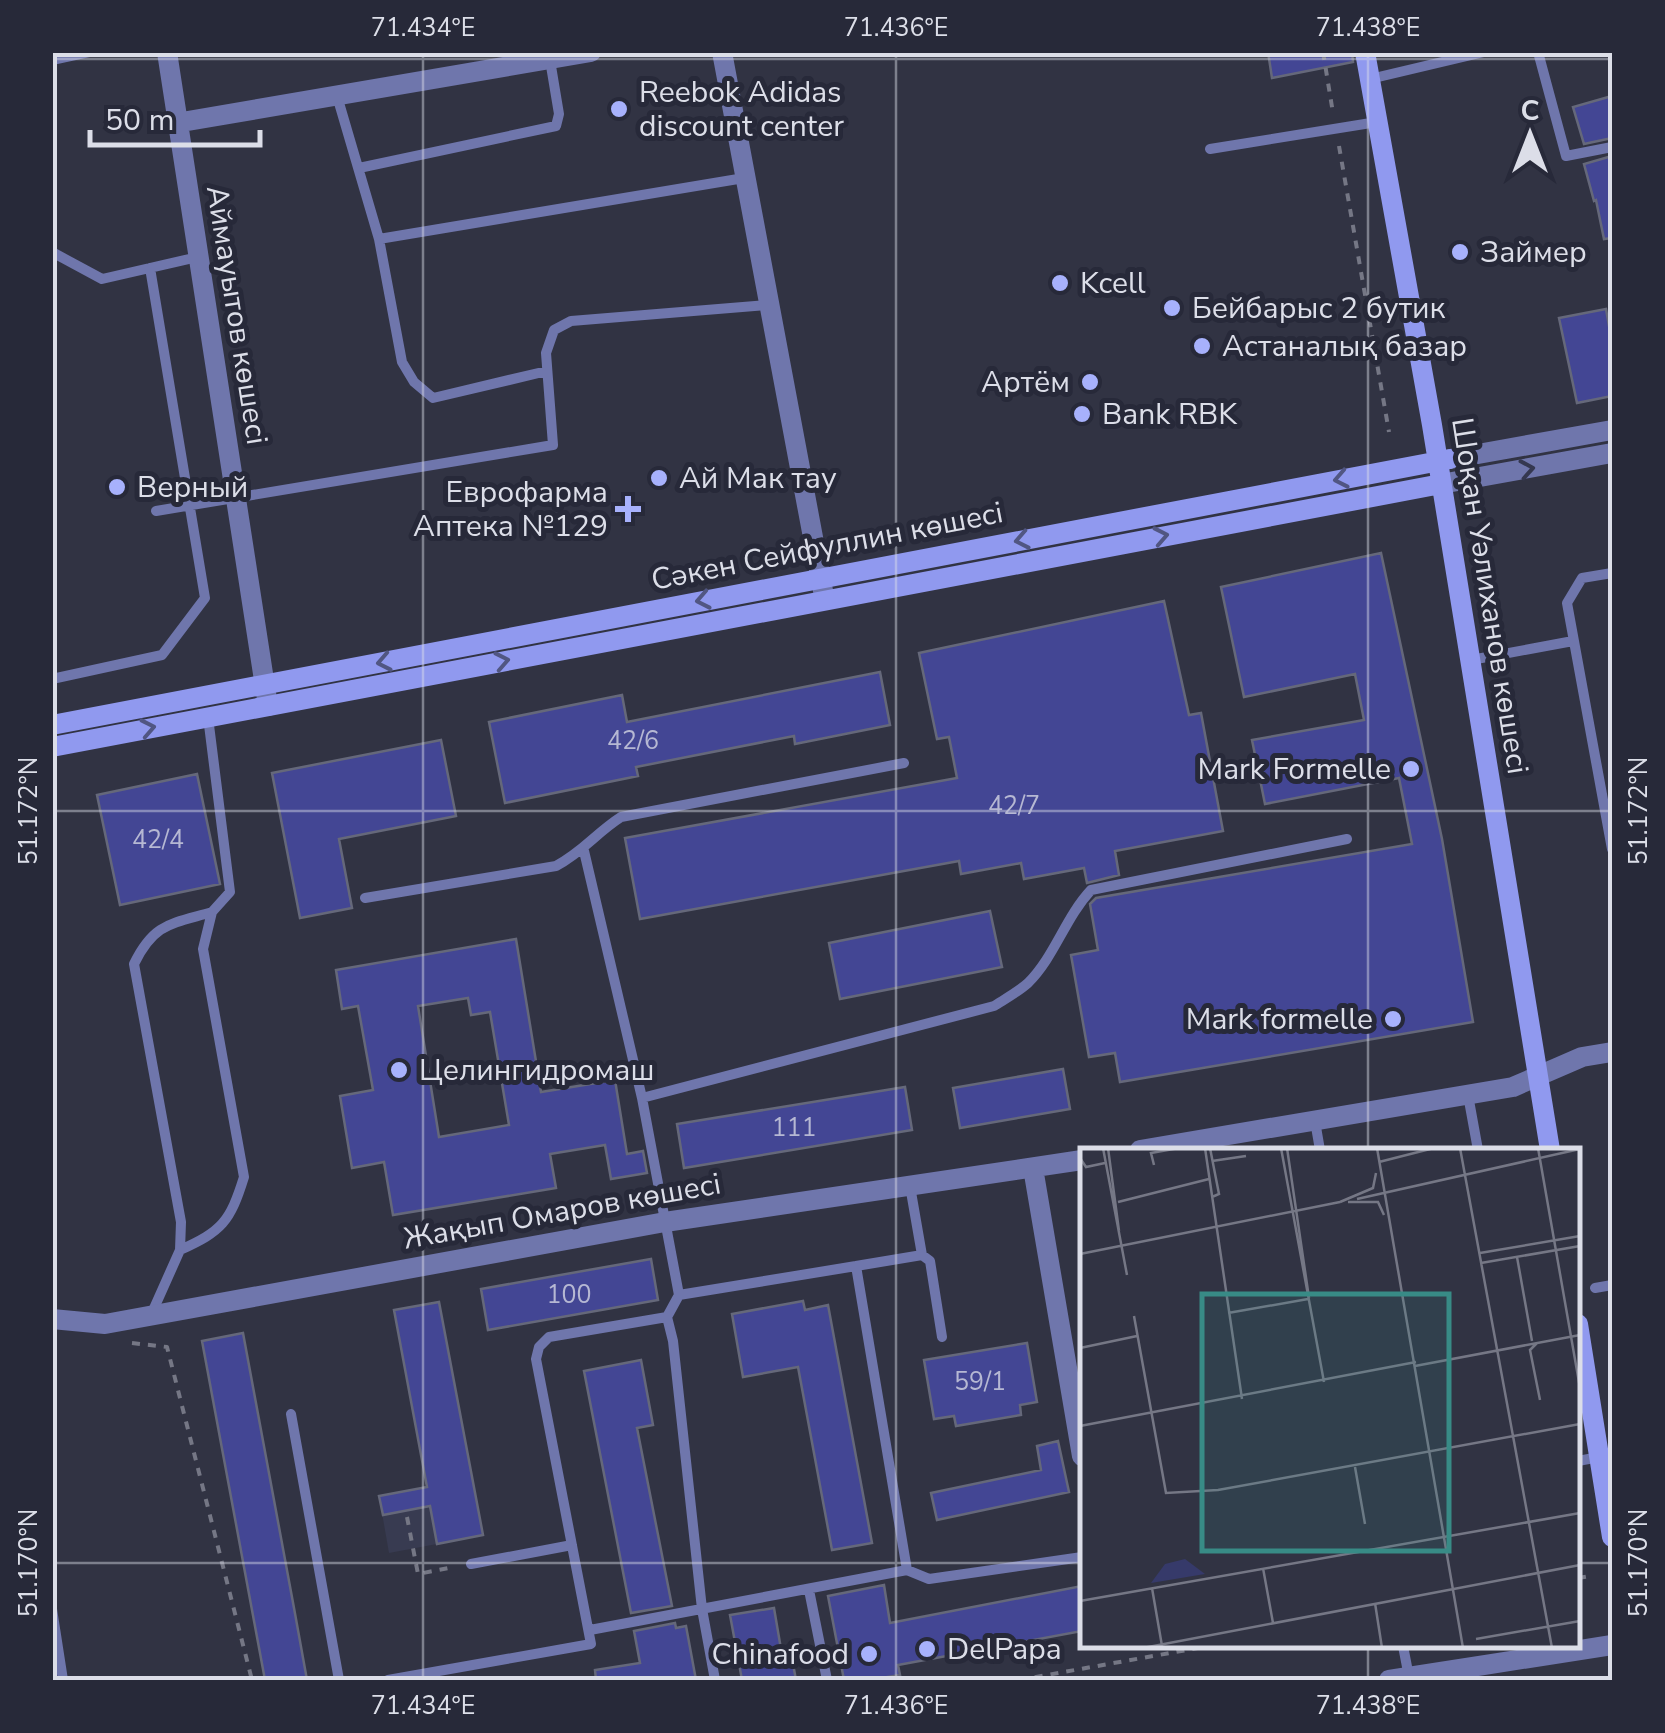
<svg xmlns="http://www.w3.org/2000/svg" width="1665" height="1733" font-family="'Nunito Sans',sans-serif">
<rect width="100%" height="100%" fill="#313343"/>
<!-- built -->
<path fill="#383b51" d="M427 1487 437 1544 389 1553 379 1496Z"/>
<!-- building -->
<path fill="#434694" stroke="#65687a" stroke-width="2.5" fill-rule="evenodd" d="M1268 52H1352L1353 62 1272 78Z
M1612 96V138L1584 144 1573 107Z
M1612 156V238L1604 239 1596 200 1594 201 1584 164Z
M1606 309 1612 343V396L1577 403 1559 318Z
M1381 553 1442 839 1473 1022 1120 1082 1115 1053 1089 1057 1071 955 1098 950 1090 904 1096 898 1412 844 1399 778 1265 804 1252 740 1364 720 1355 674 1244 697 1221 587Z
M1164 601 1189 715 1201 713 1223 831 1115 851 1119 875 1087 883 1084 868 1024 879 1021 863 961 874 959 861 640 919 625 838 957 778 949 737 937 739 919 653Z
M880 672 890 725 795 744 794 736 636 767 638 776 505 803 489 722 622 695 627 722Z
M441 740 456 816 339 839 352 908 300 918 272 773Z
M197 774 220 884 120 905 97 795Z
M990 911 1002 967 840 999 829 943Z
M516 939 541 1092 615 1080 627 1154 643 1151 647 1173 611 1179 605 1145 550 1154 556 1188 393 1215 384 1162 352 1168 340 1096 373 1090 358 1006 342 1009 336 970ZM468 998 471 1015 490 1012 509 1125 439 1137 418 1006Z
M1063 1069 1070 1109 960 1128 953 1088Z
M905 1087 912 1130 684 1168 677 1124Z
M651 1259 658 1300 488 1330 481 1289Z
M803 1301 805 1310 828 1305 872 1543 832 1550 798 1367 743 1377 732 1314Z
M439 1302 483 1535 437 1544 430 1506 383 1515 379 1496 427 1487 394 1310Z
M243 1333 294 1608 307 1680H265L202 1341Z
M1027 1343 1037 1402 1020 1405 1021 1415 956 1426 954 1416 934 1419 924 1360Z
M641 1360 653 1425 637 1428 672 1606 631 1613 584 1371Z
M1058 1441 1069 1492 937 1520 931 1493 1041 1470 1037 1446Z
M884 1585 890 1623 1082 1586V1631L898 1665 900 1675 869 1680H844L828 1596Z
M774 1608 782 1655 791 1653 796 1680H742L730 1615Z
M675 1623 676 1628 686 1626 696 1680H596L595 1670 640 1663 634 1631Z"/>
<g fill="none" stroke-linecap="round" stroke-linejoin="round">
<!-- path -->
<path stroke="#757785" stroke-width="4" stroke-dasharray="8 8" stroke-linecap="butt" d="M1323 52 1333 113
M1339 146 1389 432
M1475 512 1489 511
M132 1343 167 1347 252 1680
M407 1517 418 1574 454 1567
M1578 1578 1590 1576
M1019 1680 1209 1646"/>
<!-- service -->
<path stroke="#6f76ac" stroke-width="10" d="M1538 52 1566 156 1612 147
M52 60 89 52
M1370 79 1484 52
M337 96 379 239
M1210 149 1377 122
M359 168 556 126 559 114 550 60
M52 252 102 279 198 257
M547 371 433 398 414 382 402 362 379 239 744 178
M156 511 553 445 546 353 554 330 571 321 767 305
M1612 573 1582 578 1567 603 1612 849
M1471 660 1573 641
M52 679 162 655 205 598 150 268
M584 851 642 1098 679 1295 667 1317 673 1341 702 1609 715 1680
M365 898 556 866C584 851 596 833 621 817L904 763
M1468 1095 1478 1150
M642 1098 994 1006C1005 999 1018 992 1028 983 1055 956 1065 918 1091 890L1347 839
M1315 1121 1320 1150
M910 1186 922 1255
M180 1250C222 1231 230 1222 244 1177L203 949 212 912 230 892 208 717
M856 1266 922 1255 930 1261 942 1337
M1595 1288 1612 1285
M679 1295 856 1266 907 1570
M151 1315 180 1250 181 1222 134 964C154 923 171 924 212 912
M291 1414 339 1680
M1578 1461 1599 1457
M471 1564 572 1545
M809 1590 827 1680
M52 1609 63 1680
M590 1630 907 1570 929 1579 1082 1557
M1403 1646 1409 1677
M388 1680 591 1644 536 1359 539 1347 549 1337 667 1317"/>
<!-- minor -->
<path stroke="#6f76ac" stroke-width="20" d="M167 52 268 706
M176 123 591 52
M1140 1150 1513 1087 1582 1057 1612 1052
M1033 1168 1082 1456
M52 1319 105 1324 665 1222 1082 1160"/>
<!-- tertiary -->
<path stroke="#6f76ac" stroke-width="20" d="M722 52 824 596
M1450 459 1612 430
M1441 484 1612 453
M1389 1680 1612 1645"/>
<!-- secondary -->
<path stroke="#9099ef" stroke-width="20" d="M1365 52 1432 425 1550 1150
M52 725 1450 459
M52 747 1441 484
M1578 1324 1612 1537"/>
</g>
<!-- one-way arrows -->
<defs><path id="oneway-chevron" d="M-2-3.5L2.5 0L-2 3.5" fill="none" stroke-width="1.6" stroke-linecap="round" stroke-linejoin="round" transform="scale(2.5)"/></defs>
<use stroke="#353850" href="#oneway-chevron" transform="translate(1527 469) rotate(-10)"/>
<g stroke="#515682">
<use href="#oneway-chevron" transform="translate(1341 479) rotate(169)"/>
<use href="#oneway-chevron" transform="translate(1161 536) rotate(-11)"/>
<use href="#oneway-chevron" transform="translate(1022 540) rotate(169)"/>
<use href="#oneway-chevron" transform="translate(703 600) rotate(169)"/>
<use href="#oneway-chevron" transform="translate(502 661) rotate(-11)"/>
<use href="#oneway-chevron" transform="translate(384 662) rotate(169)"/>
<use href="#oneway-chevron" transform="translate(148 728) rotate(-11)"/>
</g>
<!-- ticks -->
<path fill="none" stroke="#dcdee8" stroke-width="2.5" stroke-opacity="0.45" d="M423 52V1680M896 52V1680M1368 52V1150M52 59H1612M52 811H1612M52 1563H1082M1578 1563H1612M1368 1646V1680"/>
<!-- markers -->
<g fill="#a7b1fc" stroke="#272939" stroke-width="4">
<circle cx="619" cy="109" r="10"/>
<circle cx="1460" cy="252" r="10"/>
<circle cx="1060" cy="283" r="10"/>
<circle cx="1172" cy="308" r="10"/>
<circle cx="1202" cy="346" r="10"/>
<circle cx="1090" cy="382" r="10"/>
<circle cx="1082" cy="414" r="10"/>
<circle cx="659" cy="478" r="10"/>
<circle cx="117" cy="487" r="10"/>
<path d="M623 494h10v10h10v10h-10v10h-10v-10h-10v-10h10z"/>
<circle cx="1411" cy="769" r="10"/>
<circle cx="1393" cy="1019" r="10"/>
<circle cx="399" cy="1070" r="10"/>
<circle cx="927" cy="1649" r="10"/>
<circle cx="869" cy="1654" r="10"/>
</g>
<g text-anchor="middle" stroke-width="10" stroke-linejoin="round" paint-order="stroke">
<!-- number labels -->
<g font-size="25" fill="#b6b8d3">
<text x="633" y="749">42/6</text>
<text x="1014" y="814">42/7</text>
<text x="158" y="848">42/4</text>
<text x="794" y="1136">111</text>
<text x="569" y="1303">100</text>
<text x="980" y="1390">59/1</text>
</g>
<!-- poi labels -->
<g font-size="30" fill="#dcdee8" stroke="#272939" text-anchor="start">
<text x="639" y="102">Reebok Adidas<tspan x="639" dy="34">discount center</tspan></text>
<text x="1480" y="262">Займер</text>
<text x="1080" y="293">Kcell</text>
<text x="1192" y="318">Бейбарыс 2 бутик</text>
<text x="1222" y="356">Астаналық базар</text>
<text x="1070" y="392" text-anchor="end">Артём</text>
<text x="1102" y="424">Bank RBK</text>
<text x="679" y="488">Ай Мак тау</text>
<text x="137" y="497">Верный</text>
<text x="608" y="502" text-anchor="end">Еврофарма<tspan x="608" dy="34">Аптека №129</tspan></text>
<text x="1391" y="779" text-anchor="end">Mark Formelle</text>
<text x="1373" y="1029" text-anchor="end">Mark formelle</text>
<text x="419" y="1080">Целингидромаш</text>
<text x="947" y="1659">DelPapa</text>
<text x="849" y="1664" text-anchor="end">Chinafood</text>
</g>
<!-- street labels -->
<g font-size="30" fill="#dcdee8" stroke="#272939">
<text transform="translate(237 315) rotate(81)" y="10">Аймауытов көшесі</text>
<text transform="translate(827 546) rotate(-11)" y="10">Сәкен Сейфуллин көшесі</text>
<text transform="translate(1490 596) rotate(81)" y="10">Шоқан Уәлиханов көшесі</text>
<text transform="translate(562 1211) rotate(-10)" y="10">Жақып Омаров көшесі</text>
</g>
</g>
<!-- overview -->
<g transform="translate(1080 1148)">
<rect width="500" height="500" fill="#313343"/>
<path d="M105 411 125 426 71 435 85 416Z" fill="#363a6a"/>
<path fill="none" stroke="#757785" stroke-width="2.5" d="M23 0 47 127M28 0 39 83M125 0 162 251M130 0 139 46 132 49M201 0 244 234M207 0 229 150M297 0 383 500M380 0 472 500M458 0 500 240M0 10 6 19 25 15M132 13 166 8M299 14 354 0M74 17 71 5 99 0M277 51 500 1M38 54 129 31M260 54 293 40 296 25M268 54H298L304 67M400 105 500 88M0 106 260 54M437 109 452 193M401 115 500 98M148 165 228 151M54 168 86 345 138 342 500 276M457 195 450 202 460 252M0 200 57 188M335 218 500 187M0 278 336 214M275 319 285 376M183 420 193 475M72 440 82 498M0 453 500 365M295 455 302 500M396 491 500 473M63 500 500 417"/>
<path fill="#388b86" fill-opacity="0.15" stroke="#388b86" stroke-width="5" d="M122 146H369V403H122Z"/>
<rect width="500" height="500" fill="none" stroke="#dcdee8" stroke-width="5"/>
</g>
<!-- border -->
<rect width="1665" height="1733" fill="none" stroke="#272939" stroke-width="110"/>
<!-- north arrow -->
<g transform="translate(1530 135)" stroke="#272939" stroke-width="8" paint-order="stroke">
<path d="M0-8L18 38L0 25L-18 38Z" fill="#dcdee8"/>
<text y="-15" font-size="28" font-weight="bold" text-anchor="middle" fill="#dcdee8">С</text>
</g>
<!-- scale -->
<path d="M90 130v15h170v-15" fill="none" stroke="#dcdee8" stroke-width="5"/>
<text x="105" y="130" font-size="30" fill="#dcdee8" stroke="#272939" stroke-width="8" paint-order="stroke">50 m</text>
<rect x="55" y="55" width="1555" height="1623" fill="none" stroke="#dcdee8" stroke-width="4"/>
<g font-size="25" text-anchor="middle" fill="#dcdee8">
<text x="423" y="36">71.434°E</text>
<text x="896" y="36">71.436°E</text>
<text x="1368" y="36">71.438°E</text>
<text transform="translate(28 811) rotate(-90)" y="9">51.172°N</text>
<text transform="translate(1638 811) rotate(-90)" y="9">51.172°N</text>
<text transform="translate(28 1563) rotate(-90)" y="9">51.170°N</text>
<text transform="translate(1638 1563) rotate(-90)" y="9">51.170°N</text>
<text x="423" y="1714">71.434°E</text>
<text x="896" y="1714">71.436°E</text>
<text x="1368" y="1714">71.438°E</text>
</g>
</svg>
